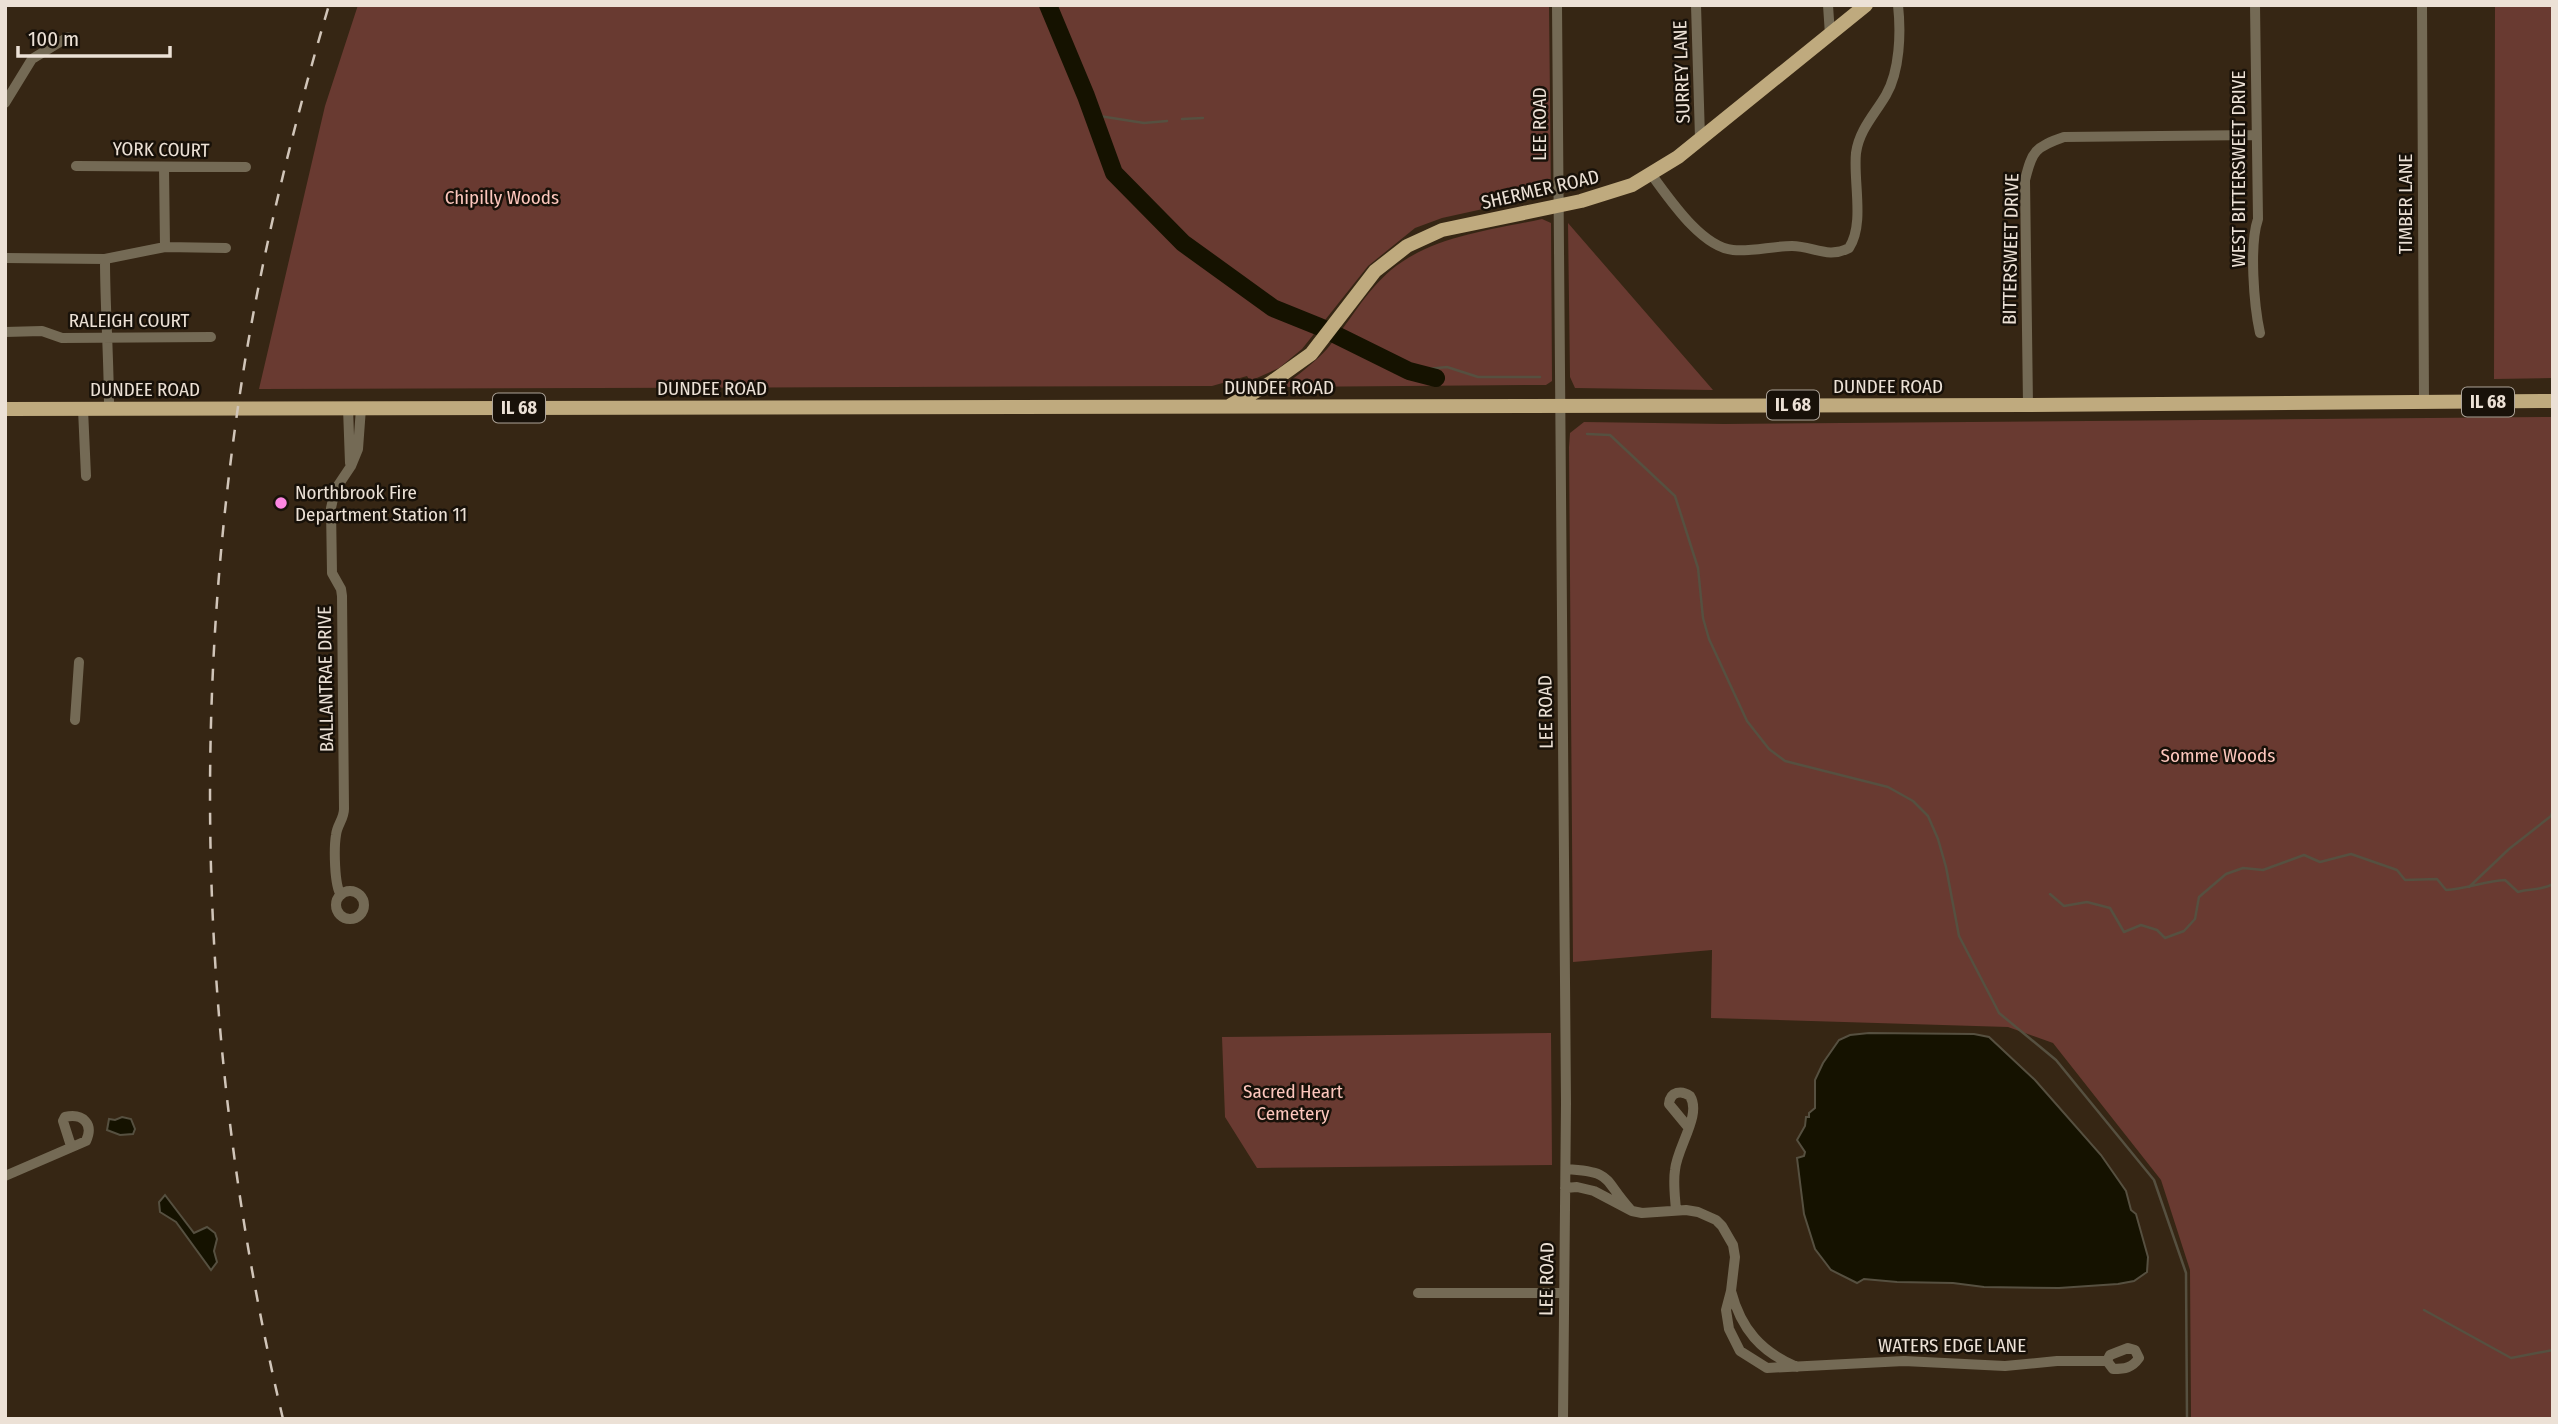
<svg xmlns="http://www.w3.org/2000/svg" width="2558" height="1424" font-family="'Fira Sans Condensed',sans-serif">
<rect width="100%" height="100%" fill="#362614"/>
<!-- green -->
<path fill="#693a31" d="M358 5H1549L1551 194 1442 218 1415 228 1368 266 1302 349 1279 368 1250 381 1247 376 1212 386 259 389 325 106Z
M2495 5H2553V378L2494 379Z
M1542 219 1551 223 1552 381 1546 385H1537L1282 387C1298 375 1314 363 1327 349 1349 323 1365 292 1391 270 1432 236 1492 230 1542 219Z
M1568 223 1713 390 1575 388 1570 377Z
M2553 417V1419H2191L2190 1270 2161 1180 2053 1043 2008 1027 1711 1018 1712 950 1573 962 1569 447 1570 433 1584 422 1724 424Z
M1551 1033 1552 1165 1257 1168 1225 1117 1222 1037Z"/>
<!-- water -->
<path fill="#151200" stroke="#565040" stroke-width="2" d="M1869 1033 1974 1034 1989 1037 2035 1080 2101 1155 2126 1191 2131 1210 2136 1214 2148 1257 2147 1272 2134 1281 2118 1284 2059 1288 1984 1287 1953 1283 1897 1282 1864 1279 1857 1283 1831 1270 1815 1249 1804 1214 1797 1158 1804 1156 1805 1152 1797 1140 1805 1126 1806 1117H1809V1113L1815 1108V1080L1823 1063 1839 1040 1850 1035Z
M122 1117 131 1119 135 1129 133 1134 120 1135 107 1130 109 1119 115 1120Z
M165 1195 194 1233 207 1227 215 1233 217 1239 214 1251 217 1262 211 1270 176 1222 160 1212 159 1202Z"/>
<g fill="none" stroke-linecap="round" stroke-linejoin="round">
<!-- stream -->
<path stroke="#565040" stroke-width="2.5" d="M1093 115 1144 123 1167 121
M1182 119 1203 118
M1409 371 1447 367 1478 377H1540
M1587 434 1610 435 1675 496 1698 568 1703 618 1709 639 1747 721 1769 749 1785 761 1888 787 1913 801 1928 816 1938 839 1946 867 1959 936 1996 1007 1999 1013 2056 1060 2154 1180 2186 1273 2187 1419
M2469 887 2509 849 2551 816 2553 810
M2050 894 2064 906 2087 902 2110 908 2124 932 2141 925 2157 930 2165 938 2184 931 2195 919 2199 897 2226 874 2243 868 2263 870 2304 855 2320 862 2351 854 2397 870 2405 880 2437 879 2446 890C2466 889 2485 881 2505 880L2518 892C2530 888 2541 891 2553 884
M2424 1310 2511 1358 2553 1350"/>
<!-- river -->
<path stroke="#151200" stroke-width="18" d="M1048 5 1086 96 1114 173 1183 243 1273 308 1320 327 1409 371 1436 378"/>
<!-- minor -->
<path stroke="#746a55" stroke-width="10" d="M1557 5 1566 1103 1563 1419
M1696 5 1700 138
M1828 5 1830 35
M2255 5 2258 219C2249 245 2254 306 2260 333
M2422 5 2424 403
M5 103 32 59 68 37
M76 166 246 167
M164 167 165 247
M1651 174C1669 198 1701 247 1733 250 1752 252 1772 246 1792 246 1813 246 1828 259 1849 248 1865 224 1853 181 1856 153 1859 130 1875 114 1886 95 1900 71 1901 32 1898 5
M5 258 105 259 165 247 226 248
M105 259C105 309 109 358 109 409
M5 332 42 331 62 338 211 337
M2028 405 2025 180C2032 151 2035 147 2064 137L2256 135
M348 408 350 463
M83 409 86 476
M75 720 79 662
M336 905a14 14 0 1 1 28 0a14 14 0 1 1-28 0Z
M341 895C334 885 334 847 336 835 337 825 344 819 344 809L342 596 341 589 332 573 331 508 335 490 351 466 358 449 361 408
M1566 1169C1614 1172 1602 1178 1630 1209
M5 1176 86 1141C94 1124 83 1113 65 1117L63 1121 71 1146
M1565 1188 1577 1187 1594 1191 1632 1211 1642 1213 1686 1210 1698 1212 1716 1220 1722 1226 1733 1245 1735 1257 1731 1291 1726 1310 1729 1329 1740 1351 1767 1368 1904 1361 2005 1366 2057 1361H2107L2113 1369C2125 1369 2132 1368 2139 1358L2135 1350 2128 1348 2110 1355 2107 1361
M1676 1210C1675 1197 1673 1183 1675 1170 1677 1147 1702 1115 1690 1096 1682 1090 1670 1091 1669 1104L1688 1127
M1731 1291C1741 1329 1761 1352 1797 1367
M1418 1293H1563"/>
<!-- major -->
<path stroke="#bfaa7e" stroke-width="14" d="M1231 405 1269 384 1311 354 1375 271 1407 246 1442 230 1581 201 1632 185 1678 157 1866 5
M5 409 2028 405 2553 401"/>
<!-- rail -->
<path stroke="#d1c5b9" stroke-width="2.5" stroke-dasharray="12 12" stroke-linecap="butt" d="M283 1419C200 1070 188 708 246 355 266 236 295 120 329 5"/>
</g>
<!-- markers -->
<circle fill="#fd86e1" stroke="#181109" stroke-width="2.5" cx="281" cy="503" r="7"/>
<g text-anchor="middle" stroke-width="5" stroke-linejoin="round" paint-order="stroke">
<!-- shield labels -->
<g fill="#181109" stroke="#aca398" stroke-width="2">
<rect x="2462" y="387.5" width="52" height="29" rx="5"/>
<rect x="1767" y="390.5" width="52" height="29" rx="5"/>
<rect x="493" y="393.5" width="52" height="29" rx="5"/>
</g>
<g font-size="18" font-weight="bold" fill="#ece1d6">
<text x="2488" y="408">IL 68</text>
<text x="1793" y="411">IL 68</text>
<text x="519" y="414">IL 68</text>
</g>
<!-- street labels -->
<g font-size="19" fill="#ece1d6" stroke="#181109">
<text transform="translate(1681 72) rotate(-92)" y="7">SURREY LANE</text>
<text transform="translate(1539 124) rotate(-90)" y="7">LEE ROAD</text>
<text transform="translate(161 149) rotate(1)" y="7">YORK COURT</text>
<text transform="translate(2238 169) rotate(-90)" y="7">WEST BITTERSWEET DRIVE</text>
<text transform="translate(1540 189) rotate(-13)" y="7">SHERMER ROAD</text>
<text transform="translate(2405 204) rotate(-90)" y="7">TIMBER LANE</text>
<text transform="translate(2010 249) rotate(-89)" y="7">BITTERSWEET DRIVE</text>
<text x="129" y="327">RALEIGH COURT</text>
<text x="1888" y="393">DUNDEE ROAD</text>
<text x="1279" y="394">DUNDEE ROAD</text>
<text x="712" y="395">DUNDEE ROAD</text>
<text x="145" y="396">DUNDEE ROAD</text>
<text transform="translate(325 679) rotate(-91)" y="7">BALLANTRAE DRIVE</text>
<text transform="translate(1545 712) rotate(-91)" y="7">LEE ROAD</text>
<text transform="translate(1546 1279) rotate(-89)" y="7">LEE ROAD</text>
<text x="1952" y="1352">WATERS EDGE LANE</text>
</g>
<!-- park labels -->
<g font-size="19" fill="#fdc7bd" stroke="#181109">
<text x="502" y="204">Chipilly Woods</text>
<text x="2218" y="762">Somme Woods</text>
<text x="1293" y="1098">Sacred Heart<tspan x="1293" dy="22">Cemetery</tspan></text>
</g>
<!-- poi labels -->
<g font-size="19" fill="#ece1d6" stroke="#181109" text-anchor="start">
<text x="295" y="499">Northbrook Fire<tspan x="295" dy="22">Department Station 11</tspan></text>
</g>
</g>
<!-- border -->
<rect width="2558" height="1424" fill="none" stroke="#ece1d6" stroke-width="14"/>
<!-- scale -->
<path d="M18 46v10h152v-10" fill="none" stroke="#ece1d6" stroke-width="3.5"/>
<text x="28" y="46" font-size="21" fill="#ece1d6" stroke="#181109" stroke-width="5" paint-order="stroke">100 m</text>
</svg>
